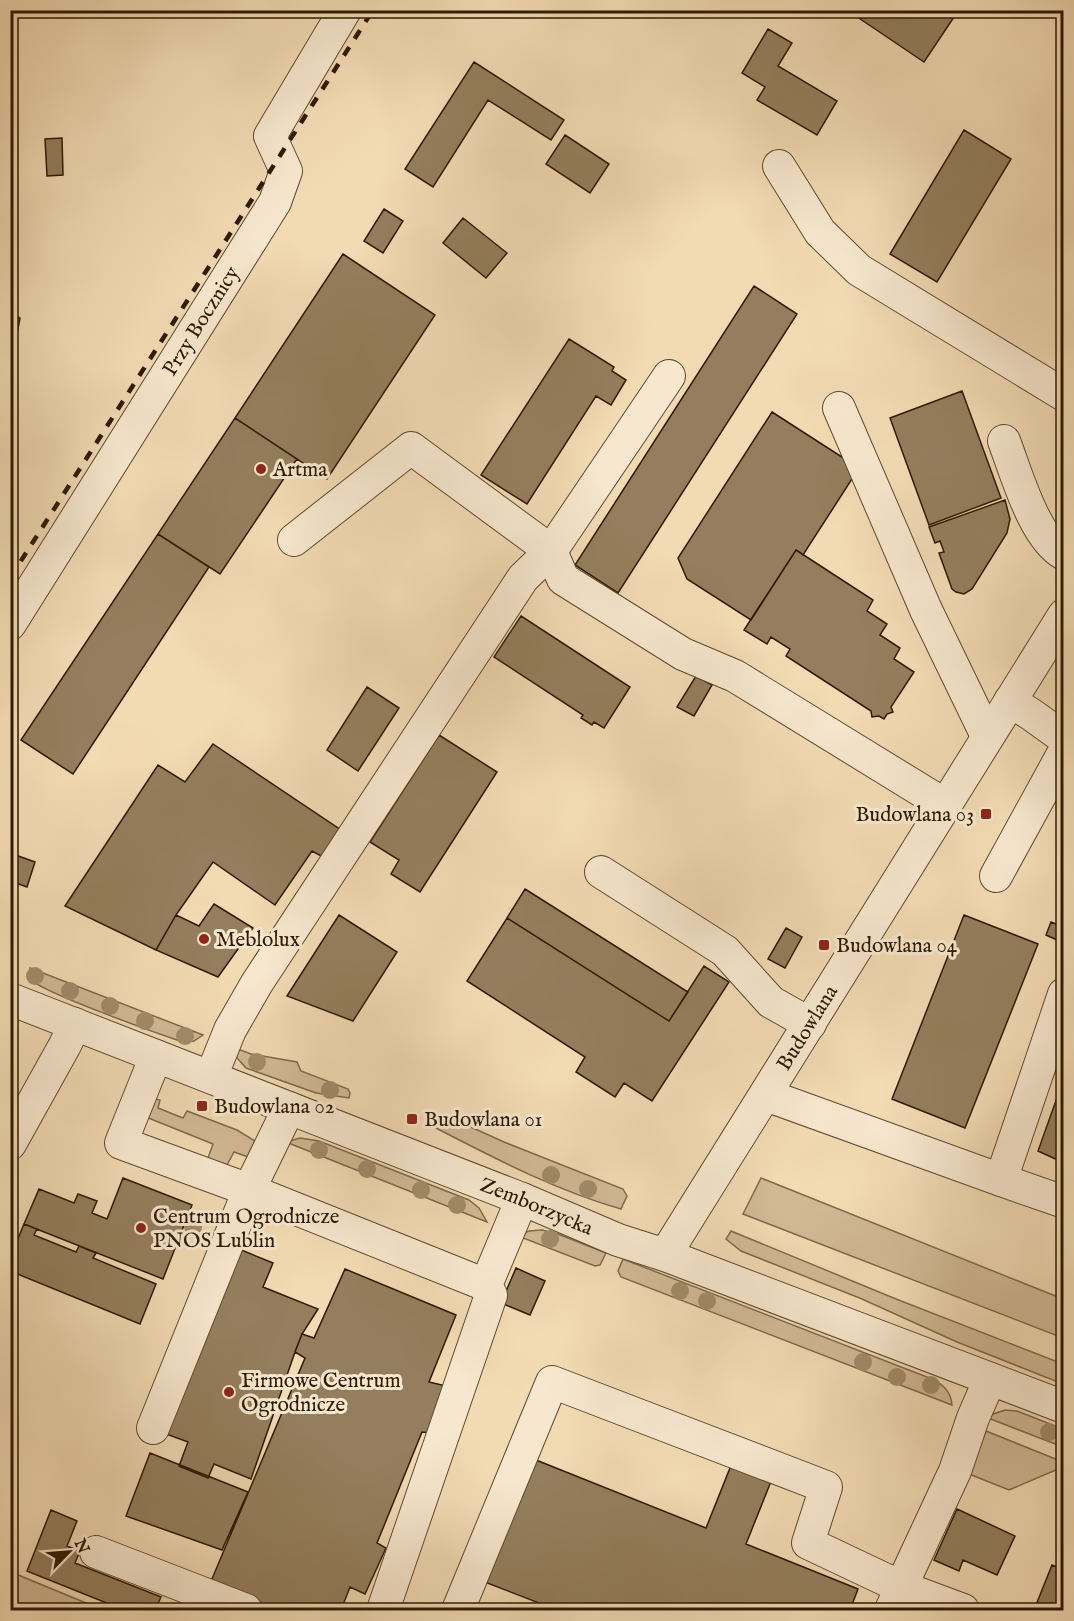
<svg xmlns="http://www.w3.org/2000/svg" width="1074" height="1621" font-family="'IM FELL English',serif">
<rect width="100%" height="100%" fill="#f2dab3"/>
<filter id="stains"><feTurbulence type="fractalNoise" baseFrequency=".00333" numOctaves="4"/><feColorMatrix values="0 0 0 0 .2 0 0 0 0 .09 0 0 0 0 .02 0 0 0 .5 -.17"/></filter>
<radialGradient id="worn" r=".72"><stop offset=".6" stop-color="#630" stop-opacity="0"/><stop offset="1" stop-color="#630" stop-opacity=".3"/></radialGradient>
<!-- green -->
<path fill="#d1b995" stroke="#806a4a" stroke-width="1.5" d="M30 968 203 1035 194 1041 183 1042C159 1034 41 992 30 979Z
M235 1048 251 1054 297 1062 301 1071 348 1089 350 1093 349 1098 316 1093 246 1068 237 1058Z
M147 1097 160 1100 158 1108 183 1118 187 1111 237 1130 255 1141 251 1158 234 1152 227 1165 207 1161 213 1144 141 1115Z
M451 1118 504 1142 623 1189 627 1196 621 1209C555 1190 496 1159 436 1128L438 1122Z
M300 1138 319 1141 469 1200 479 1208 487 1222 286 1142Z
M761 1178 1063 1299V1338L743 1214Z
M542 1230 558 1234 606 1253 600 1265 595 1266 518 1236 529 1231Z
M731 1231 896 1299 1063 1364V1384L957 1342 862 1299 741 1251 726 1239Z
M623 1259 932 1379C944 1385 951 1392 952 1405L621 1277 618 1271Z
M1005 1410 1017 1411 1063 1429V1447L988 1418 993 1414Z
M986 1431 1063 1462V1467L1009 1490 969 1474Z
M11 1572 103 1610H11Z"/>
<!-- building -->
<path fill="#947e5d" stroke="#2e1a00" stroke-width="1.5" d="M847 10H957L958 11 924 62Z
M768 29 792 43 778 66 837 101 817 135 757 100 765 87 742 73Z
M474 62 564 120 551 140 488 100 433 187 405 169Z
M964 130 1011 159 937 282 890 254Z
M565 135 609 164 590 193 546 164Z
M62 138 63 175 47 176 45 139Z
M384 209 403 221 383 253 364 241Z
M463 218 507 253 486 278 443 243Z
M343 254 435 315 327 479 235 418Z
M754 286 797 314 618 593 575 565Z
M10 312 20 318 10 371Z
M569 339 614 367 612 371 626 380 611 405 596 396 527 504 481 475Z
M962 391 1001 498 929 525 890 418Z
M772 412 859 468 803 555 796 550 751 620 687 579 678 558Z
M235 418 297 459 220 574 158 534Z
M1005 500 1010 519 1007 533 972 589 964 594 956 592 952 589 939 553 944 552 940 541 935 543 929 527Z
M158 534 209 567 73 774 21 740Z
M796 550 873 600 867 611 887 624 880 635 900 648 894 659 914 672 891 707 893 712 887 714 884 719 879 716 872 717 871 711 786 656 790 649 771 637 767 644 744 630Z
M521 616 630 687 604 728 594 722 592 725 581 718 583 715 494 657Z
M696 676 712 685 694 716 677 707Z
M367 687 399 708 358 771 327 750Z
M439 735 497 772 420 892 391 874 399 860 370 842Z
M213 744 344 832 325 858 312 851 275 905 213 862 176 915 156 950 65 906 158 765 185 782Z
M10 853 35 862 27 887 10 881Z
M525 889 688 992 669 1021 507 918Z
M214 904 253 928 218 977 156 950 176 915 199 926Z
M339 915 397 952 353 1021 287 996Z
M964 915 1038 944 965 1128 892 1099Z
M507 918 669 1021 704 966 729 982 652 1101 624 1083 615 1097 576 1072 585 1057 467 981Z
M1051 922 1064 927V943L1046 935Z
M786 928 802 937 785 968 768 959Z
M1064 1078V1158L1062 1162 1038 1151Z
M123 1178 192 1205 163 1279 24 1224 39 1189 74 1203 78 1194 97 1201 92 1213 107 1219Z
M24 1224 37 1229 34 1235 76 1252 79 1246 96 1253 93 1258 156 1284 140 1324 10 1271V1258Z
M234 1247 273 1263 263 1287 318 1309 302 1334 295 1352 251 1479 214 1464 208 1478 179 1466 188 1442 161 1432Z
M516 1268 545 1281 530 1315 501 1303Z
M345 1269 456 1315 429 1382 446 1386 430 1433 422 1432 377 1543 386 1548 365 1594 350 1587 341 1610H275L209 1586 305 1358 295 1352 302 1334 314 1338Z
M150 1453 248 1492 222 1550 126 1516Z
M526 1456 706 1528 734 1458 774 1474 746 1544 858 1589 850 1610H557L477 1579Z
M957 1509 1015 1536 997 1575 963 1560 959 1571 934 1560Z
M51 1510 77 1521 67 1546 80 1551 75 1563 161 1597 155 1610H124L27 1571Z
M1052 1565 1064 1570V1610H1034Z"/>
<g fill="none" stroke-linecap="round" stroke-linejoin="round">
<defs>
<g id="minor">
<path d="M779 166 820 232 859 270 1064 395"/>
<path d="M839 408 926 610 987 736"/>
<path d="M1004 441C1016 472 1034 538 1064 554"/>
<path d="M294 540 411 448 551 551 563 579 683 654 735 676 945 805"/>
<path id="s1" d="M10 624 275 202 286 171 270 136 345 10"/>
<path d="M1010 701 1032 715 1064 738"/>
<path d="M601 872 725 951 771 1002 810 1024"/>
<path d="M996 876 1064 752"/>
<path id="s2" d="M10 999 522 1199 618 1240 665 1255 1064 1407"/>
<path d="M211 1077 230 1030 257 983 523 578 551 551 669 376"/>
<path d="M766 1095 1001 1180 1064 994"/>
<path d="M289 1108 249 1190 486 1285 522 1199"/>
<path d="M10 1144 65 1045 75 1024"/>
<path d="M1001 1180 1064 1202"/>
<path id="s3" d="M665 1255 1064 615"/>
<path d="M153 1428 249 1190 121 1143 156 1056"/>
<path d="M96 1552 246 1610"/>
<path d="M383 1610 491 1295 486 1285"/>
<path d="M458 1610 552 1382 826 1487 808 1543 901 1587 955 1471 973 1418 990 1379"/>
<path d="M891 1610 901 1587 963 1610"/>
</g>
</defs>
<!-- minor casing -->
<use href="#minor" stroke="#5f4a2d" stroke-width="34"/>
<!-- minor -->
<use href="#minor" stroke="#f7e7ce" stroke-width="32"/>
<!-- rail -->
<path stroke="#2e1a00" stroke-width="4.5" stroke-dasharray="10 10" stroke-linecap="butt" d="M10 578 373 10"/>
</g>
<!-- trees -->
<g fill="#a18b69">
<circle cx="35" cy="976" r="9"/>
<circle cx="70" cy="991" r="9"/>
<circle cx="110" cy="1006" r="9"/>
<circle cx="145" cy="1021" r="9"/>
<circle cx="185" cy="1036" r="9"/>
<circle cx="257" cy="1062" r="9"/>
<circle cx="330" cy="1090" r="9"/>
<circle cx="319" cy="1150" r="9"/>
<circle cx="367" cy="1169" r="9"/>
<circle cx="551" cy="1175" r="9"/>
<circle cx="588" cy="1189" r="9"/>
<circle cx="421" cy="1190" r="9"/>
<circle cx="457" cy="1205" r="9"/>
<circle cx="193" cy="1227" r="9"/>
<circle cx="550" cy="1239" r="9"/>
<circle cx="680" cy="1291" r="9"/>
<circle cx="707" cy="1301" r="9"/>
<circle cx="863" cy="1362" r="9"/>
<circle cx="897" cy="1377" r="9"/>
<circle cx="931" cy="1385" r="9"/>
<circle cx="1049" cy="1432" r="9"/>
</g>
<!-- markers -->
<g fill="#8f2418" stroke="#f7e7ce" stroke-width="2">
<circle cx="261" cy="469" r="6"/>
<rect x="980" y="808" width="12" height="12" rx="3"/>
<circle cx="204" cy="939" r="6"/>
<rect x="818" y="939" width="12" height="12" rx="3"/>
<rect x="196" y="1100" width="12" height="12" rx="3"/>
<rect x="406" y="1113" width="12" height="12" rx="3"/>
<circle cx="141" cy="1228" r="6"/>
<circle cx="229" cy="1392" r="6"/>
</g>
<g text-anchor="middle" stroke-width="6" stroke-linejoin="round" paint-order="stroke">
<!-- street labels -->
<g font-size="21" fill="#2e1a00" stroke="#f7e7ce">
<text dy="7" stroke="none"><textPath href="#s1" startOffset="358">Przy Bocznicy</textPath></text>
<text dy="7" stroke="none"><textPath href="#s3" startOffset="268">Budowlana</textPath></text>
<text dy="7" stroke="none"><textPath href="#s2" startOffset="566">Zemborzycka</textPath></text>
</g>
<!-- poi labels -->
<g font-size="21" fill="#2e1a00" stroke="#f7e7ce" text-anchor="start">
<text x="273" y="476">Artma</text>
<text x="974" y="821" text-anchor="end">Budowlana 03</text>
<text x="216" y="946">Meblolux</text>
<text x="836" y="952">Budowlana 04</text>
<text x="214" y="1113">Budowlana 02</text>
<text x="424" y="1126">Budowlana 01</text>
<text x="153" y="1223">Centrum Ogrodnicze<tspan x="153" dy="24">PNOS Lublin</tspan></text>
<text x="241" y="1387">Firmowe Centrum<tspan x="241" dy="24">Ogrodnicze</tspan></text>
</g>
</g>
<!-- margin -->
<rect width="1074" height="1621" fill="none" stroke="#f2dab3" stroke-width="36"/>
<rect x="12" y="12" width="1050" height="1597" fill="none" stroke="#2e1a00" stroke-width="3"/>
<rect x="18" y="18" width="1038" height="1585" fill="none" stroke="#2e1a00" stroke-width="1.5"/>
<!-- north arrow -->
<g transform="translate(69 1552) rotate(65)" stroke="#f7e7ce" stroke-width="4.5" paint-order="stroke">
<path d="M0-4.5L10 22L0 15L-10 22Z" fill="#2e1a00"/>
<text y="-9" font-size="16" font-weight="bold" text-anchor="middle" fill="#2e1a00">N</text>
</g>
<rect width="100%" height="100%" filter="url(#stains)"/>
<rect width="100%" height="100%" fill="url(#worn)"/>
</svg>
